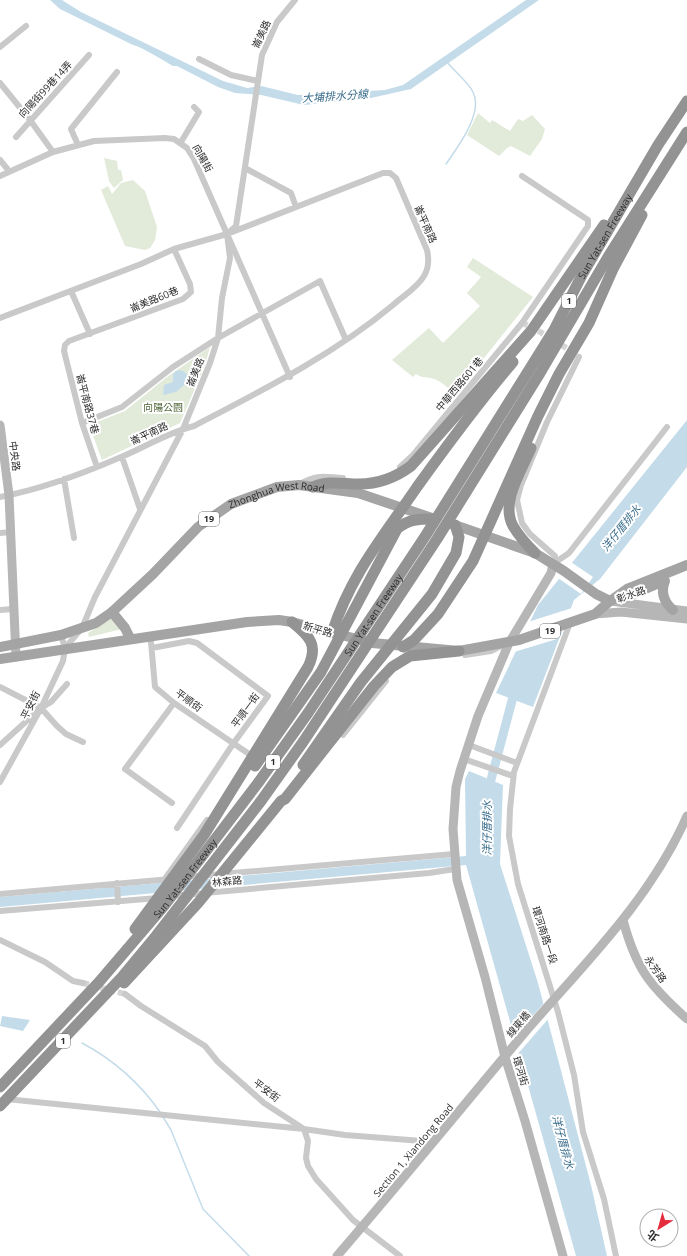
<svg xmlns="http://www.w3.org/2000/svg" width="687" height="1256" font-family="'Open Sans','Noto Sans TC',sans-serif">
<rect width="100%" height="100%" fill="#fff"/>
<!-- green -->
<path fill="#e2ead9" d="M478 113 490 123 492 120 510 131 518 119 523 121 532 115 545 129 542 139 530 156 511 146 507 148 499 156 467 135Z
M104 158 117 161 118 170H121L123 180 114 188 109 181Z
M133 180 145 191 157 227 155 240 150 248 145 250 125 246 101 190 108 186 112 194 121 183Z
M473 258 533 297 455 394C448 388 440 380 431 378 425 377 422 378 416 374L413 377 392 360 429 328 443 343 480 306 467 293 481 277 467 267Z
M210 347 205 365 180 423 102 460 89 425 125 411 167 377Z
M114 617 122 629 89 637 88 633Z"/>
<!-- water -->
<path fill="#c4dcea" d="M50 0H62L81 12 223 81 247 88 261 86 298 95 385 90 403 85 526 0H539L411 89 371 98 304 105 261 95 235 93 218 87 177 66H173C166 62 138 45 133 45L60 9Z
M180 370 185 372 190 380 176 392 163 395 164 385 173 382V374L176 371Z
M687 420V467L600 579 574 600 533 707 496 693 538 605Z
M469 771 503 785 500 864 538 983 591 1185 607 1256H576L466 865 0 907V897L466 856 465 779Z
M2 1016 30 1020 23 1031 0 1026Z"/>
<!-- pier -->
<path fill="#fff" d="M571 562 593 577 581 594 558 578Z
M572 608 557 639 514 652 528 622Z
M545 1002 549 1018 516 1056 512 1039Z"/>
<g fill="none" stroke-linecap="round" stroke-linejoin="round">
<!-- stream -->
<path stroke="#c4dcea" stroke-width="1.5" d="M446 164C457 148 484 113 473 92 468 82 455 72 447 62
M82 1043C114 1060 139 1082 160 1112
M163 1117 171 1130 203 1209 249 1256"/>
<!-- river -->
<path stroke="#c4dcea" stroke-width="9" d="M488 791 513 697 517 688"/>
<!-- street-tunnel -->
<path stroke="#d5d5d5" stroke-width="6" stroke-dasharray="6 3" stroke-linecap="butt" d="M522 323 532 327 573 352
M83 983 125 994"/>
<!-- street -->
<path stroke="#c9c9c9" stroke-width="6" d="M0 47 26 26
M199 59 231 75 258 81
M0 83 30 120 53 152
M16 137 89 55
M181 142 199 112 194 107
M78 145 71 129 117 72
M0 160 9 171
M245 168 291 193 296 207
M0 176 53 152 94 141 165 138 174 139 187 148 194 159 290 377
M71 291 90 334
M0 318 141 264 174 249 227 234 383 173H390L396 178 427 250C429 259 429 268 424 276 417 288 403 296 393 305 333 355 263 390 194 426 169 432 145 447 121 457 82 474 42 489 0 497
M82 423 122 407 173 367 218 338 320 281 346 340
M122 457 140 509
M97 467 82 423 64 351 65 345 69 341 183 299 191 292 190 284 174 249
M400 467 413 455 522 323 588 226V220L522 176
M64 479 74 538
M300 484C317 474 324 477 343 478
M0 533 11 532
M553 564 555 556 530 534 522 523 517 500 521 485 547 422 579 357
M553 564 569 553 667 427
M0 610 13 609
M570 623 514 772 510 809 509 836 518 884 558 1012 574 1075 583 1132 604 1199 616 1256
M151 642 155 687 174 703 249 754
M65 648 82 628 95 597 183 429 210 363 218 338 222 298 230 258 227 234 236 226 262 55 277 22 295 0
M152 648 189 641 197 643 268 696 233 744 177 828
M465 655 491 651 501 646
M0 687 41 708 57 726 66 734 83 742
M343 735 386 681
M0 745 41 708 51 702 67 684
M469 745 517 763
M464 759 513 776
M0 782 41 708 63 661 65 648 61 635
M172 803 125 769 174 703
M186 877 454 854
M164 880 207 820
M117 883 118 902
M0 894 171 879
M171 896 429 873 455 869
M0 911 158 898
M0 940 45 962 73 981 83 983
M125 994 141 1006 205 1046 218 1062 264 1103 304 1129 308 1141 306 1158 308 1166 316 1179 353 1220 400 1256
M6 1099 304 1129 345 1135 422 1141 430 1147"/>
<!-- secondary -->
<path stroke="#b6b6b6" stroke-width="9" d="M0 425 9 495 16 657
M553 564 551 573 509 643 478 716 460 771 456 787 453 829 457 880 485 977 505 1057 525 1121 563 1256
M611 601 687 611
M595 614 621 612 687 619
M623 920C636 969 650 986 687 1019
M337 1256C401 1182 463 1106 526 1031 585 963 650 900 687 816"/>
<!-- primary -->
<g stroke="#a4a4a4" stroke-width="10">
<path d="M449 523 535 553 564 571 596 594 610 601"/>
<path d="M665 581C660 593 664 602 673 610"/>
<path d="M616 599 629 596 657 584"/>
<path d="M112 612 125 628 130 638"/>
<path id="s1" d="M0 647 61 635 96 623 112 612 153 574 198 527 231 504 277 487 299 485 358 493 432 518"/>
<path d="M0 659 247 622 279 620 292 622 372 643 459 651 519 640 595 614 610 601 627 589 687 565"/>
</g>
<!-- highway -->
<g stroke="#939393" stroke-width="11">
<path d="M531 448C522 470 500 502 513 526 519 536 527 545 535 553"/>
<path d="M313 487C328 480 343 484 359 484 379 484 395 478 411 466L531 331 604 225"/>
<path d="M332 633C351 574 383 537 417 487 448 444 479 402 513 362"/>
<path d="M403 647 414 640 438 614 473 561 538 416 559 374 589 323 613 269 642 215"/>
<path d="M303 765 361 682 432 594 456 553 459 537 455 525"/>
<path d="M255 766 321 672 397 529C408 519 419 519 434 519"/>
<path d="M135 929 204 835 308 667C319 644 309 636 292 622"/>
<path d="M124 983 198 903 281 801 285 799 374 686 392 667 410 656 459 651"/>
<path id="s2" d="M0 1087 99 982 164 906 258 783 308 713 426 535 554 330 582 275 658 145 687 101"/>
<path d="M0 1106 122 977 156 936 261 801 303 742 437 539 540 373 608 257 687 132"/>
</g>
</g>
<g text-anchor="middle" stroke-width="4" stroke-linejoin="round" paint-order="stroke">
<!-- shield labels -->
<g fill="#fff" stroke="#6b6b6b" stroke-width="1">
<rect x="562" y="294" width="14" height="14" rx="3"/>
<rect x="199" y="512" width="20" height="14" rx="3"/>
<rect x="540" y="624" width="20" height="14" rx="3"/>
<rect x="266" y="755" width="14" height="14" rx="3"/>
<rect x="56" y="1034" width="14" height="14" rx="3"/>
</g>
<g font-size="9" font-weight="bold" fill="#2c2c2c">
<text x="569" y="304">1</text>
<text x="209" y="522">19</text>
<text x="550" y="634">19</text>
<text x="273" y="765">1</text>
<text x="63" y="1044">1</text>
</g>
<!-- street labels -->
<g font-size="10" fill="#2c2c2c" stroke="#fff">
<text transform="translate(261 34) rotate(-65)" y="4">崙美路</text>
<text transform="translate(45 89) rotate(-47)" y="4">向陽街99巷14弄</text>
<text transform="translate(203 158) rotate(61)" y="4">向陽街</text>
<text transform="translate(426 224) rotate(66)" y="4">崙平南路</text>
<text dy="4" stroke="none"><textPath href="#s2" startOffset="1047">Sun Yat-sen Freeway</textPath></text>
<text transform="translate(154 299) rotate(-22)" y="4">崙美路60巷</text>
<text transform="translate(195 372) rotate(-68)" y="4">崙美路</text>
<text transform="translate(459 384) rotate(-50)" y="4">中華西路601巷</text>
<text transform="translate(88 404) rotate(75)" y="4">崙平南路37巷</text>
<text transform="translate(149 433) rotate(-25)" y="4">崙平南路</text>
<text transform="translate(15 456) rotate(83)" y="4">中央路</text>
<text dy="4" stroke="none"><textPath href="#s1" startOffset="327">Zhonghua West Road</textPath></text>
<text transform="translate(631 594) rotate(-19)" y="4">彰水路</text>
<text dy="4" stroke="none"><textPath href="#s2" startOffset="603">Sun Yat-sen Freeway</textPath></text>
<text transform="translate(318 629) rotate(16)" y="4">新平路</text>
<text transform="translate(189 700) rotate(36)" y="4">平順街</text>
<text transform="translate(30 705) rotate(-63)" y="4">平安街</text>
<text transform="translate(245 710) rotate(-54)" y="4">平順一街</text>
<text dy="4" stroke="none"><textPath href="#s2" startOffset="279">Sun Yat-sen Freeway</textPath></text>
<text transform="translate(227 881) rotate(-6)" y="4">林森路</text>
<text transform="translate(545 935) rotate(72)" y="4">環河南路一段</text>
<text transform="translate(656 969) rotate(55)" y="4">永芳路</text>
<text transform="translate(518 1024) rotate(-49)" y="4">線東橋</text>
<text transform="translate(521 1071) rotate(73)" y="4">環河街</text>
<text transform="translate(267 1090) rotate(37)" y="4">平安街</text>
<text transform="translate(413 1150) rotate(-50)" y="4">Section 1, Xiandong Road</text>
</g>
<!-- park labels -->
<g font-size="10" fill="#50673a" stroke="#fff">
<text x="163" y="411">向陽公園</text>
</g>
<!-- water labels -->
<g font-size="11" font-style="italic" fill="#3b6e8d" stroke="#fff">
<text transform="translate(335 96) rotate(-4)" y="4">大埔排水分線</text>
<text transform="translate(621 528) rotate(-51)" y="4">洋仔厝排水</text>
<text transform="translate(487 828) rotate(-90)" y="4">洋仔厝排水</text>
<text transform="translate(563 1142) rotate(75)" y="4">洋仔厝排水</text>
</g>
</g>
<!-- north arrow -->
<g transform="translate(659 1228) rotate(217)"><circle r="19" fill="#ffffff" stroke="#ababab"/>
<path d="M0-3L7 15L0 10L-7 15Z" fill="#e42c3d"/>
<text y="-6" font-size="11" font-weight="bold" text-anchor="middle" fill="#2c2c2c">北</text>
</g>
</svg>
